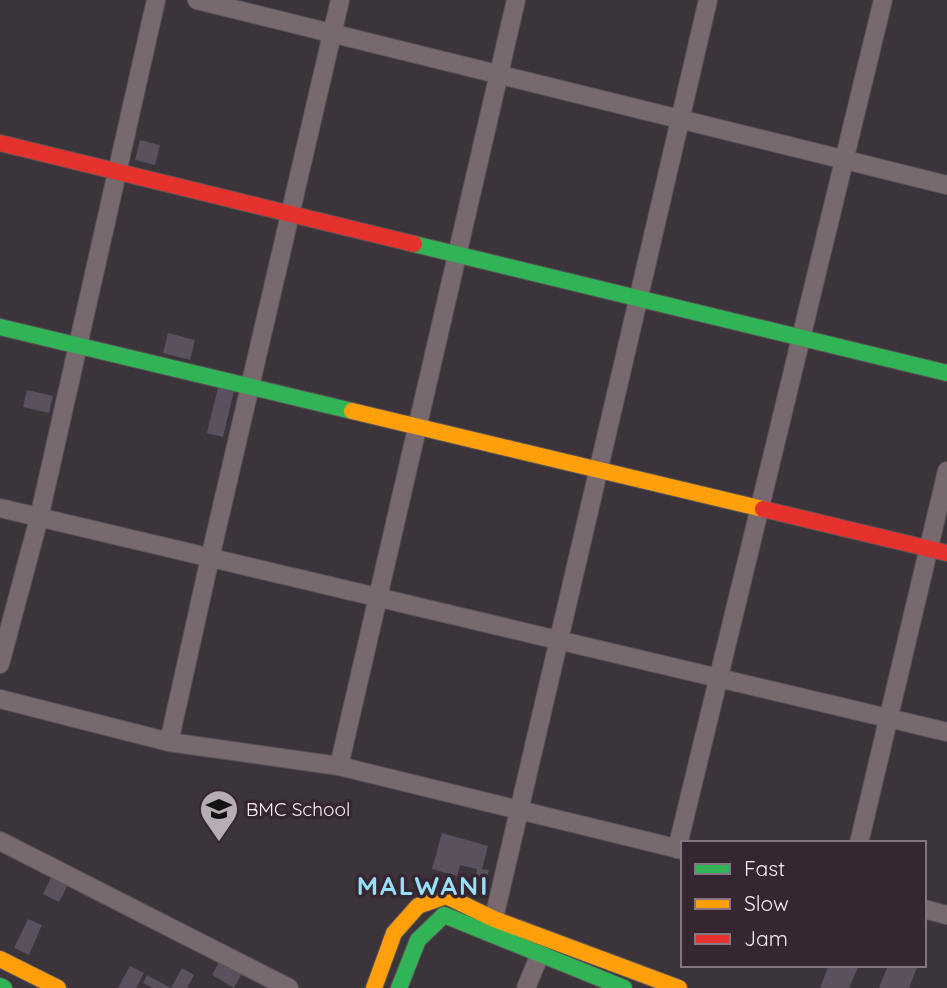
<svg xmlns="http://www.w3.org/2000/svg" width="947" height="988" font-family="Quicksand,sans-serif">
<rect width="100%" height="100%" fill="#3c343b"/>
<!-- building -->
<path fill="#5a505e" d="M140 140 160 145 155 165 135 160Z
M168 333 195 340 190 360 163 353Z
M220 379 236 383 223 437 207 433Z
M27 390 53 396 49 413 23 407Z
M442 833 488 846 482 869 489 870 485 883 474 880 477 869 460 865 457 876 432 869Z
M54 871 71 879 59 902 43 894Z
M28 919 42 925 29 955 14 948Z
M220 960 242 973 234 988 212 975Z
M829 965H859L849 988H820Z
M888 965H918L909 988H879Z
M130 966 144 973 136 988H118Z
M182 968 194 975 187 988H153L143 983 147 975 171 988Z"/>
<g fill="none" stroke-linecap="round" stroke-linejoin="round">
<defs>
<path id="street" d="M197 0 947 185
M0 508 947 732
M0 664 39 518 156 0
M0 699 169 742 339 766 683 850
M169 742 210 558 340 0
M339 766 516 0
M0 841 289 988
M859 843 947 471
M677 849 883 0
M924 909 947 915
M491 931 708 0
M526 988 540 954"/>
<path id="fast" d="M414 244 947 373
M0 327 352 411
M0 986 4 988
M399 988 418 940 444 915 624 988"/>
<path id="slow" d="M352 411 763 509
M0 959 58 988
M374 988 394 933 418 906 446 896 494 919 679 988"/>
<path id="jam" d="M0 143 414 244
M763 509 947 553"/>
</defs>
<!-- street casing -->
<use href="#street" stroke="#595358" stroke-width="20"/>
<!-- fast casing -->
<use href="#fast" stroke="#595358" stroke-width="18"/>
<!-- slow casing -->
<use href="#slow" stroke="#595358" stroke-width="18"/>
<!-- jam casing -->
<use href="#jam" stroke="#595358" stroke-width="18"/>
<!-- street -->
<use href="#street" stroke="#78696f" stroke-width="18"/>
<!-- fast -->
<use href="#fast" stroke="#30b455" stroke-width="16"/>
<!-- slow -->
<use href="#slow" stroke="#ff9f0a" stroke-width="16"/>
<!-- jam -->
<use href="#jam" stroke="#e5322d" stroke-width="16"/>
</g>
<!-- icons -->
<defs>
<symbol id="school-pin" viewBox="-11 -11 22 30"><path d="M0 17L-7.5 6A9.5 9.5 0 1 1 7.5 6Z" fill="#b6adb5" stroke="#352632"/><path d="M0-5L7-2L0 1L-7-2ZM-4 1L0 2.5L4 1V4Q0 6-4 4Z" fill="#111"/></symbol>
</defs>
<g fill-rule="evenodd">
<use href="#school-pin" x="197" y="787" width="44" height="60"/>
</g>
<g text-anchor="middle" stroke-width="7" stroke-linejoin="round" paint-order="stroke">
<!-- poi labels -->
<g font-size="19" fill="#f8eef6" stroke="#352632" text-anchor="start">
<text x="246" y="816">BMC School</text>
</g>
<!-- district labels -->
<g font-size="26" font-weight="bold" letter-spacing="2" fill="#97e0f9" stroke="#352632">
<text x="423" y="895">MALWANI</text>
</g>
</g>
<!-- legend -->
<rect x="681" y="841" width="245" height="126" fill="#352632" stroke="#837680" stroke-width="2"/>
<rect x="695" y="864" width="35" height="10" fill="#30b455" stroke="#837680" stroke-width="2"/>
<text x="744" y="876" font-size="21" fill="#f8eef6">Fast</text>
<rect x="695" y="899" width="35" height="10" fill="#ff9f0a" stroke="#837680" stroke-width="2"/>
<text x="744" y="911" font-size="21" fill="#f8eef6">Slow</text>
<rect x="695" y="934" width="35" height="10" fill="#e5322d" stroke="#837680" stroke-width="2"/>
<text x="744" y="946" font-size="21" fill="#f8eef6">Jam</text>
</svg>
